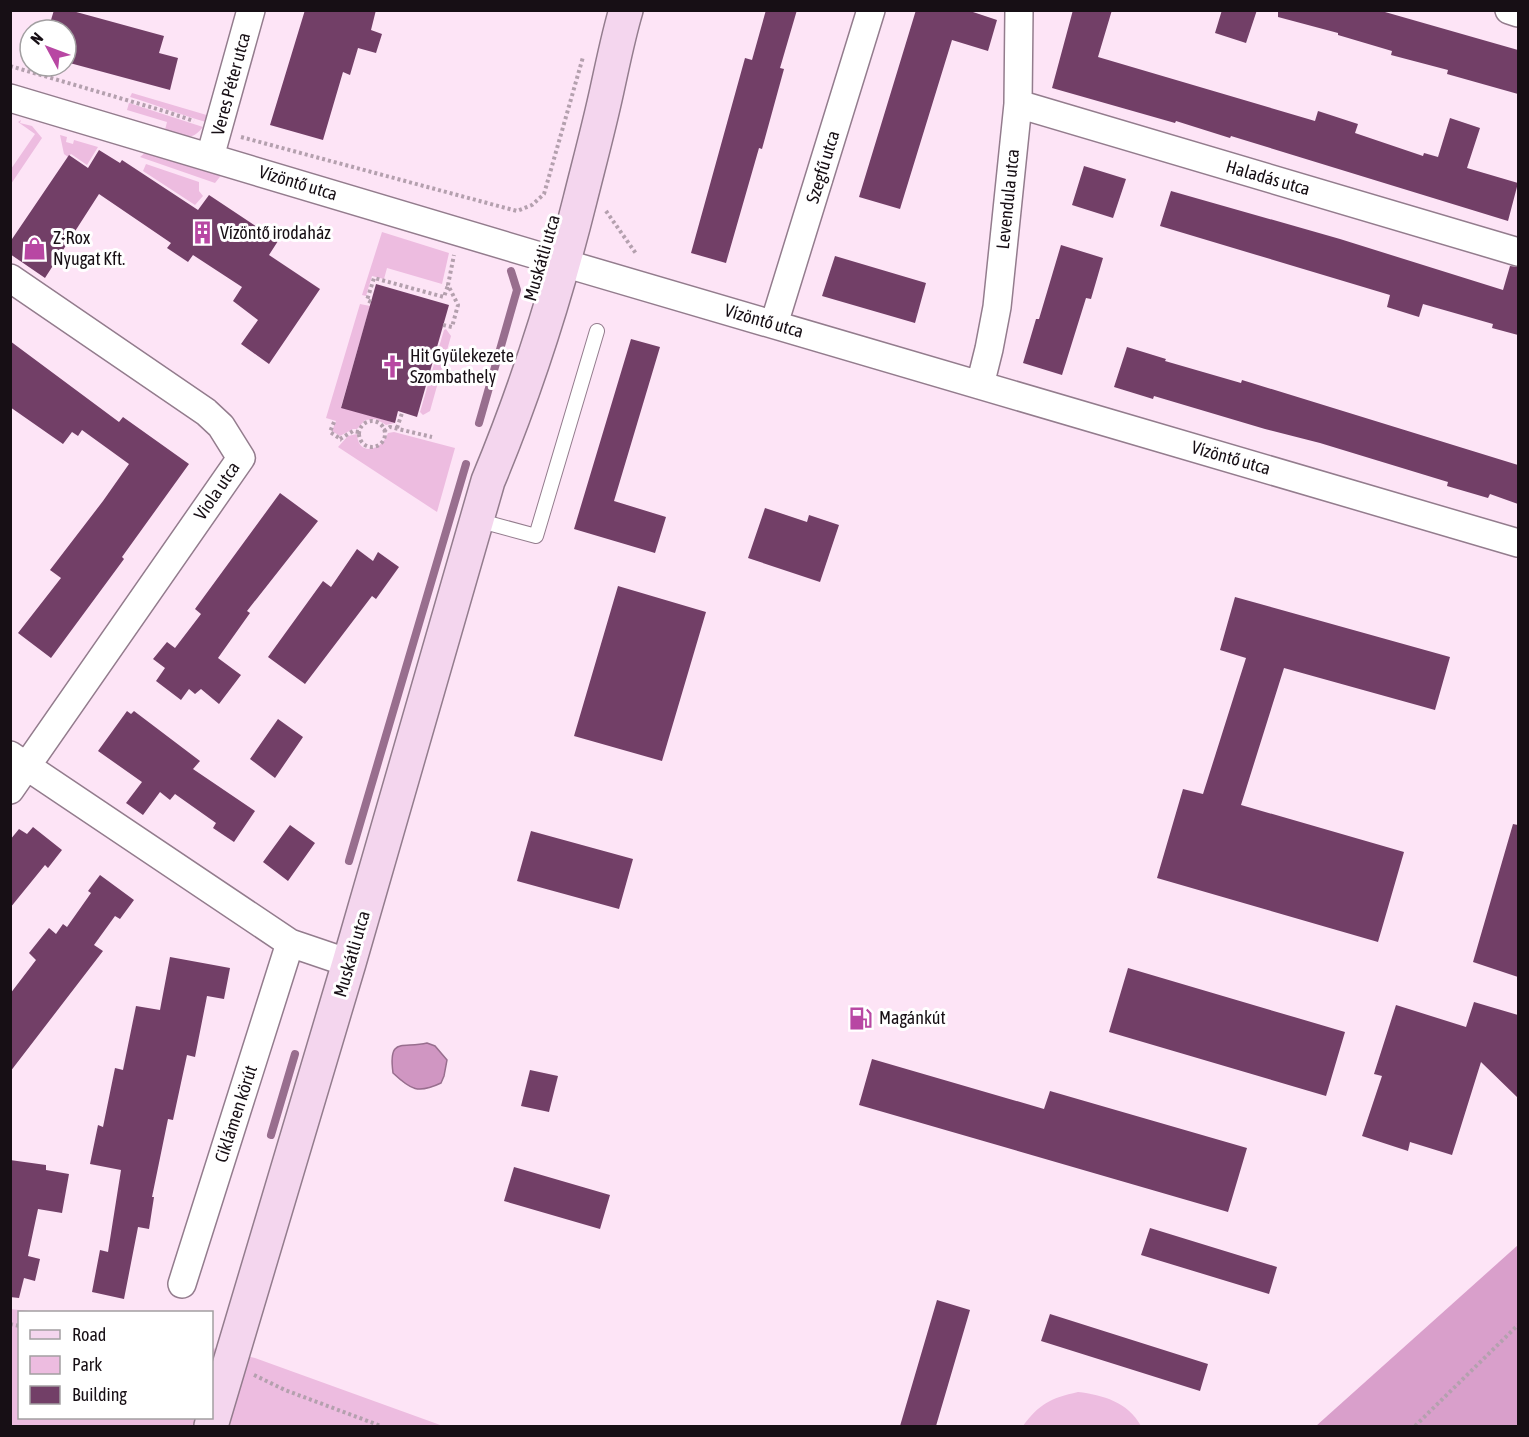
<svg xmlns="http://www.w3.org/2000/svg" width="1529" height="1437" font-family="'Asap Condensed',sans-serif">
<rect width="100%" height="100%" fill="#fde4f6"/>
<!-- green -->
<path fill="#edbce0" d="M132 93 210 116 206 122C181 115 156 105 130 97Z
M129 103 203 127C191 143 180 136 165 130L167 122 127 110Z
M21 120 20 123 32 126 42 138 11 184V169L35 134 18 122Z
M60 135 67 137 66 142 73 144 74 140 98 147 87 165 71 154 68 157 64 154Z
M146 152 223 173 215 183 140 157Z
M146 164 199 182V191L203 196 195 205 143 171Z
M382 232 449 253 442 284 387 268 384 279 372 276 366 296 362 295Z
M360 304 370 306 341 407 395 423 386 425 376 419 365 420 357 429H353L340 436 332 431 336 421 326 418Z
M446 329 451 336 430 411 423 415 420 412 444 330Z
M394 432 455 448 437 512 338 447 348 436 357 434C358 457 382 451 388 433Z
M10 1309 39 1312H20V1418H212V1348L255 1358 443 1426H11Z
M1078 1392C1103 1395 1128 1402 1141 1426H1023C1039 1404 1051 1398 1078 1392Z"/>
<!-- forest -->
<path fill="#d99fcb" d="M1518 1245V1426H1316Z"/>
<!-- water -->
<path fill="#d096c2" stroke="#986e8e" stroke-width="1.5" d="M427 1043 435 1046 447 1060 444 1076 441 1083C418 1094 411 1090 393 1073 388 1036 403 1049 427 1043Z"/>
<g fill="none" stroke-linecap="round" stroke-linejoin="round">
<!-- stream -->
<path stroke="#986e8e" stroke-width="8" d="M479 423 517 290 511 271
M349 861 466 464
M271 1135 295 1054"/>
</g>
<!-- building -->
<path fill="#723f67" d="M54 10H69L164 36 159 53 178 58 170 90 66 62V30H48Z
M305 10H376L371 30 382 34 376 53 358 48 350 75 343 72 323 140 270 125Z
M766 10H797L780 68 784 69 762 149 759 148 726 263 691 253 745 58 752 60Z
M916 10H967L997 20 988 51 952 40 900 209 859 197Z
M1073 10H1112L1098 57 1315 121 1318 111 1358 124 1355 133 1423 156 1424 153 1438 157 1450 118 1480 128 1467 168 1518 183 1508 221 1231 136 1230 138 1176 121 1175 123 1052 88Z
M1222 10H1257L1246 43 1215 33Z
M1278 10H1378L1518 50V94L1447 74 1448 70 1391 55 1392 51 1338 35V33L1278 17Z
M99 150 120 163 122 160 198 210 209 195 278 241 269 255 320 289 269 364 241 344 258 320 233 301 242 287 193 255 188 262 167 248 171 243 99 194 45 278 10 254V242L69 155 88 168Z
M1084 166 1126 179 1113 218 1072 205Z
M1171 191 1340 239 1503 290 1510 266 1518 267V335L1492 328 1493 324 1423 304 1419 317 1387 307 1390 295 1160 226Z
M1061 245 1103 258 1091 299 1086 298 1062 375 1023 363 1036 319H1039Z
M835 256 926 283 915 323 822 296Z
M376 284 449 305 417 417 398 411 395 423 341 408Z
M631 339 660 347 614 501 666 517 655 553 574 529Z
M10 341 119 422 123 417 189 464 122 557 124 559 51 658 18 633 61 578 50 570 103 501 129 464 82 430 78 436 72 432 63 444 10 407Z
M1127 347 1166 359 1165 361 1241 383 1242 380 1518 465V504L1490 494 1488 498 1447 486 1448 482 1320 443 1265 429 1154 396 1153 399 1114 387Z
M280 493 318 521 247 611 250 613 218 658 241 675 219 704 201 689 195 694 189 689 181 700 156 681 165 668 153 659 167 642 175 648 201 614 195 609Z
M765 508 807 522 809 515 839 525 820 582 748 558Z
M357 549 373 561 378 552 399 567 376 599 372 596 305 684 268 657 323 581 331 587Z
M618 586 706 612 662 761 574 736Z
M1235 597 1450 657 1435 710 1284 668 1241 805 1404 852 1378 942 1157 878 1183 789 1203 794 1246 658 1220 650Z
M127 711 131 714 134 711 200 761 193 769 255 811 234 842 213 828 216 823 175 794 170 800 160 792 143 815 126 803 142 782 98 751Z
M278 719 303 737 275 778 250 759Z
M1513 824 1518 825V977L1473 962Z
M290 825 315 843 288 881 263 862Z
M33 827 62 850 48 868 45 865 10 908V840L19 829 27 834Z
M531 831 633 859 619 909 517 881Z
M100 875 134 900 120 919 115 916 94 945 103 951 10 1072V994L36 960 29 953 49 928 56 934 63 924 67 927 91 893 88 891Z
M170 957 230 968 224 999 207 996 195 1057 187 1055 173 1120 168 1119 152 1197H154L149 1229 138 1227 124 1299 92 1292 100 1250 108 1252 121 1170 90 1164 98 1125 103 1127 115 1068 123 1070 136 1006 160 1010Z
M1128 968 1345 1032 1326 1096 1109 1032Z
M1474 1002 1518 1015V1098L1481 1062 1452 1155 1410 1142 1408 1151 1362 1136 1382 1076 1374 1074 1396 1005 1466 1027Z
M872 1059 1044 1109 1050 1091 1247 1148 1228 1212 859 1105Z
M530 1070 558 1076 549 1112 521 1106Z
M10 1160 46 1165V1170L69 1174 62 1213 38 1209 28 1256 40 1259 35 1281 24 1278 19 1298 10 1297Z
M514 1167 610 1195 600 1229 504 1201Z
M1150 1228 1277 1267 1269 1294 1141 1255Z
M937 1300 970 1310 936 1426H900Z
M1050 1314 1208 1364 1200 1391 1041 1341Z"/>
<g fill="none" stroke-linecap="round" stroke-linejoin="round">
<defs>
<path id="service" d="M477 520 536 536 597 331"/>
<path id="minor" d="M1509 10 1518 13
M10 98 543 257 1518 543
M1018 104 1518 252
M210 157 251 10
M10 278 206 412 221 426 241 458 10 790
M774 324 871 10
M980 385 989 349 997 307 1018 104 1019 10
M10 755 290 943 349 963
M182 1284 290 943"/>
<path id="secondary" d="M211 1426 349 963 488 481C526 390 556 296 580 200 589 164 599 127 607 90 613 63 618 37 626 10"/>
</defs>
<!-- service casing -->
<use href="#service" stroke="#937c8d" stroke-width="16"/>
<!-- minor casing -->
<use href="#minor" stroke="#937c8d" stroke-width="30"/>
<!-- secondary casing -->
<use href="#secondary" stroke="#937c8d" stroke-width="36"/>
<!-- path -->
<path stroke="#b4a0ae" stroke-width="4" stroke-dasharray="3 3" stroke-linecap="butt" d="M10 66 164 111 194 121
M241 137 517 211 532 205 544 194 583 57
M606 211 637 255
M371 302 367 300 374 278 444 297 448 285
M443 325 452 327 458 305 448 285 454 255
M359 434a13 13 0 1 1 26 0a13 13 0 1 1-26 0Z
M334 422 330 432 342 440
M397 428 402 413
M384 431 390 427 432 437
M340 439 353 431 359 432
M10 1324 20 1326
M254 1375 285 1390 381 1426
M1415 1426 1518 1325"/>
<!-- service -->
<use href="#service" stroke="#fff" stroke-width="14"/>
<!-- minor -->
<use href="#minor" stroke="#fff" stroke-width="27"/>
<!-- secondary -->
<use href="#secondary" stroke="#f4d6ee" stroke-width="33"/>
</g>
<!-- icons -->
<defs>
<symbol id="building-bare" viewBox="-9 -9 18 18"><path d="M-4-6H4V6H1V3H-1V6H-4ZM-2.5-4.3h1.7v1.8h-1.7ZM.8-4.3h1.7v1.8H.8ZM-2.5-1h1.7V.8h-1.7ZM.8-1h1.7V.8H.8Z" fill="#b847a3" stroke="#fff" stroke-width="2.5" paint-order="stroke"/></symbol>
<symbol id="shop-bare" viewBox="-9 -9 18 18"><path d="M-5-2.5h2.3a2.7 3.5 0 0 1 5.4 0H5L5.5 6h-11ZM-1.5-2.5h3a1.5 2.3 0 0 0-3 0Z" fill="#b847a3" stroke="#fff" stroke-width="2.5" paint-order="stroke"/></symbol>
<symbol id="church-bare" viewBox="-9 -9 18 18"><path d="M-1.2-6h2.4v3.5h3.3v2.4h-3.3V6h-2.4V-.1h-3.3v-2.4h3.3Z" fill="#b847a3" stroke="#fff" stroke-width="2.5" paint-order="stroke"/></symbol>
<symbol id="fuel-bare" viewBox="-9 -9 18 18"><path d="M-5.5-6h7V0h2V4h1.3V-2.5L3-4.5l.8-.8L6-3V5H2.5V1h-1V6h-7ZM-4.2-4.7v3.2H.2V-4.7Z" fill="#b847a3" stroke="#fff" stroke-width="2.5" paint-order="stroke"/></symbol>
</defs>
<g fill-rule="evenodd">
<use href="#building-bare" x="186" y="216" width="33" height="33"/>
<use href="#shop-bare" x="18" y="232" width="33" height="33"/>
<use href="#church-bare" x="376" y="350" width="33" height="33"/>
<use href="#fuel-bare" x="844" y="1002" width="33" height="33"/>
</g>
<g text-anchor="middle" stroke-width="6" stroke-linejoin="round" paint-order="stroke">
<!-- street labels -->
<g font-size="18" fill="#170f15" stroke="#fff">
<text transform="translate(231 84) rotate(-75)" y="6">Veres Péter utca</text>
<text transform="translate(823 167) rotate(-73)" y="6">Szegfű utca</text>
<text transform="translate(1268 178) rotate(16)" y="6">Haladás utca</text>
<text transform="translate(298 183) rotate(17)" y="6">Vízöntő utca</text>
<text transform="translate(1008 199) rotate(-84)" y="6">Levendula utca</text>
<text transform="translate(542 258) rotate(-74)" y="6">Muskátli utca</text>
<text transform="translate(764 321) rotate(16)" y="6">Vízöntő utca</text>
<text transform="translate(1231 458) rotate(16)" y="6">Vízöntő utca</text>
<text transform="translate(217 491) rotate(-56)" y="6">Viola utca</text>
<text transform="translate(352 954) rotate(-74)" y="6">Muskátli utca</text>
<text transform="translate(236 1114) rotate(-72)" y="6">Ciklámen körút</text>
</g>
<!-- poi labels -->
<g font-size="18" fill="#170f15" stroke="#fff" text-anchor="start">
<text x="220" y="239">Vízöntő irodaház</text>
<text x="53" y="244">Z-Rox<tspan x="53" dy="21">Nyugat Kft.</tspan></text>
<text x="410" y="362">Hit Gyülekezete<tspan x="410" dy="21">Szombathely</tspan></text>
<text x="879" y="1024">Magánkút</text>
</g>
</g>
<!-- border -->
<rect width="1529" height="1437" fill="none" stroke="#170f15" stroke-width="24"/>
<!-- legend -->
<rect x="18" y="1311" width="195" height="108" fill="#ffffff" stroke="#a29fa1" stroke-width="1.5"/>
<rect x="30" y="1330" width="30" height="9" fill="#f4d6ee" stroke="#a29fa1" stroke-width="1.5"/>
<text x="72" y="1341" font-size="18" fill="#170f15">Road</text>
<rect x="30" y="1356" width="30" height="18" fill="#edbce0" stroke="#a29fa1" stroke-width="1.5"/>
<text x="72" y="1371" font-size="18" fill="#170f15">Park</text>
<rect x="30" y="1386" width="30" height="18" fill="#723f67" stroke="#a29fa1" stroke-width="1.5"/>
<text x="72" y="1401" font-size="18" fill="#170f15">Building</text>
<!-- north arrow -->
<g transform="translate(48 48) rotate(311)"><circle r="28" fill="#ffffff" stroke="#a29fa1" stroke-width="1.5"/>
<path d="M0-4.5L10 22L0 15L-10 22Z" fill="#b847a3"/>
<text y="-9" font-size="16" font-weight="bold" text-anchor="middle" fill="#170f15">N</text>
</g>
</svg>
